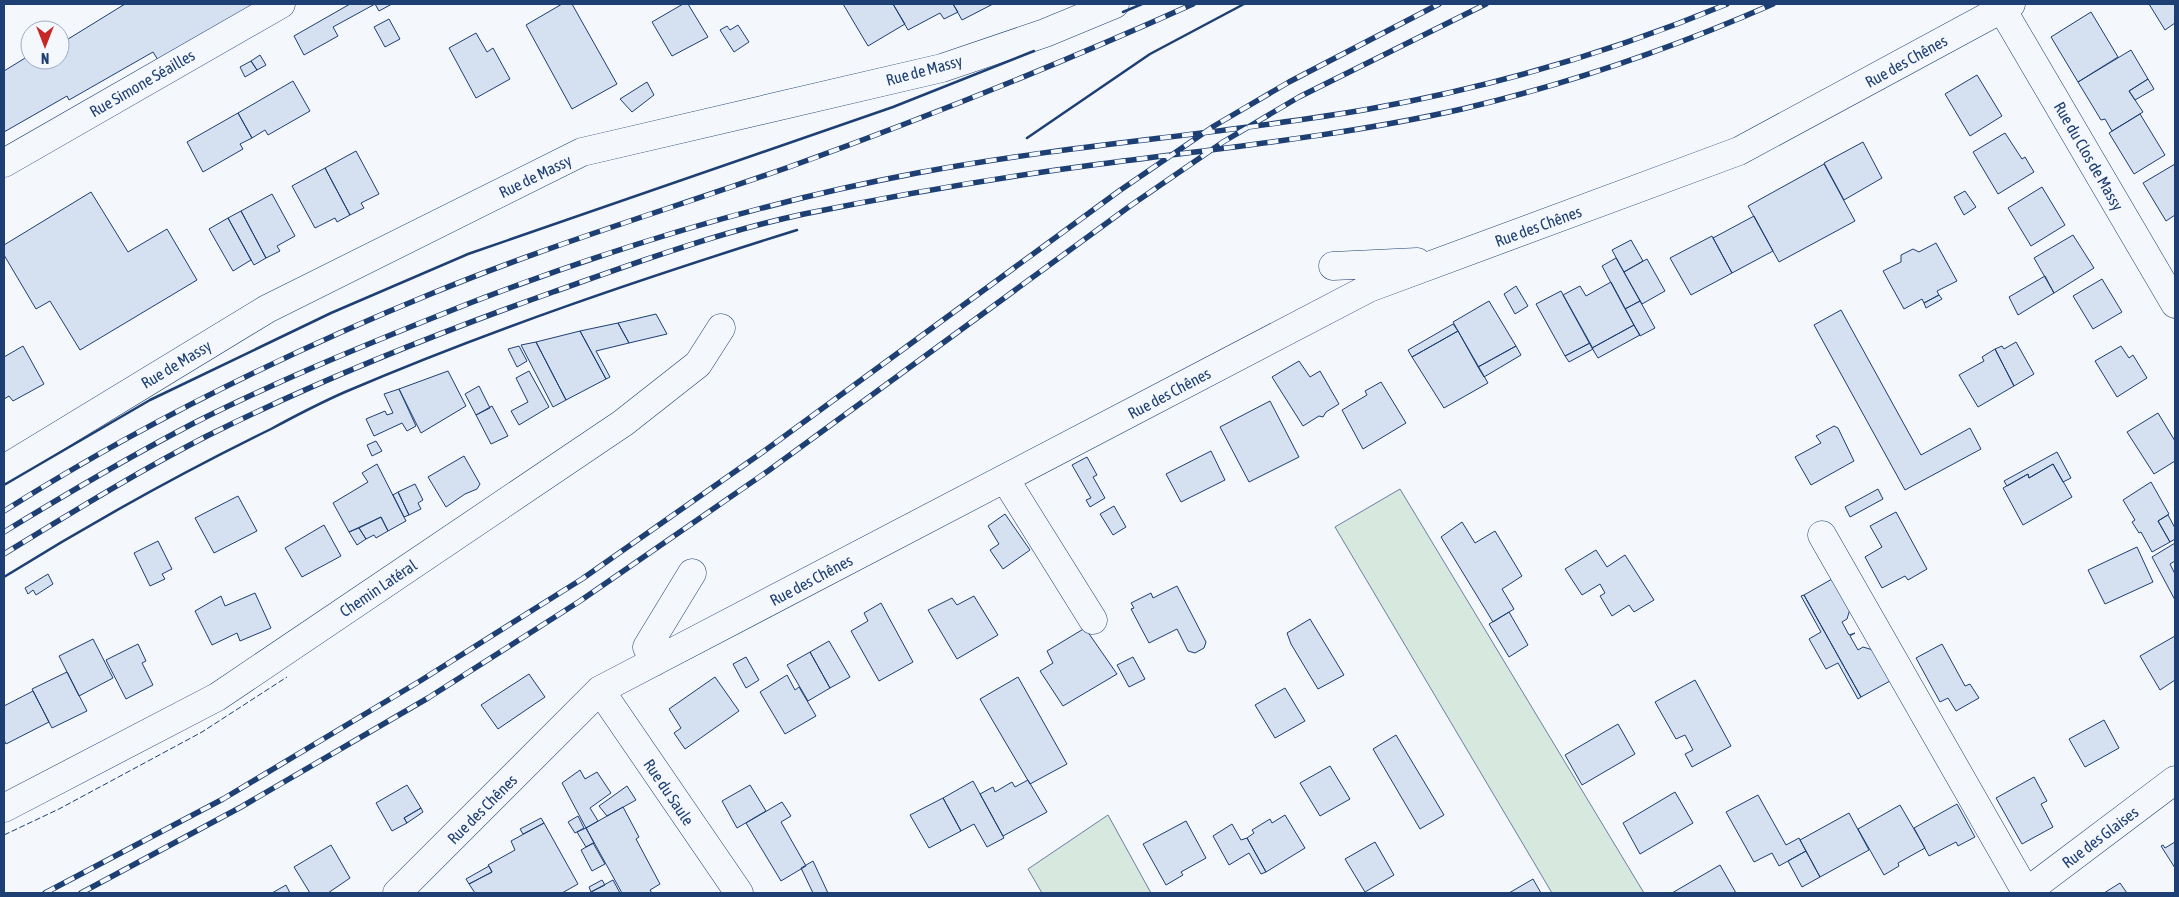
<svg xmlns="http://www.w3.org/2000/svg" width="2179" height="897" font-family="'Asap Condensed',sans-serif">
<rect width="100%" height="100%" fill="#f4f7fb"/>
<!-- green -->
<path fill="#d7e8df" stroke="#687fa3" d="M1400 489 1644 893H1552L1335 527Z
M1108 815 1151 893H1042L1028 869Z"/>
<!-- building -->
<path fill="#d5e0f0" stroke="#1d3f73" d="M125 4H254L158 60 153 52 69 100 67 96 4 132V71L30 55V60H60V44Z
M350 4H392L379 11 375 4 333 27 338 36 304 55 294 36Z
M562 4H572L617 84 572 109 526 25Z
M683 4H688L708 37 672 56 652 22Z
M843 4H893L905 24 868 46Z
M893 4H953L958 12 944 19 940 13 908 30Z
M953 4H993L962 20Z
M2149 4H2175V23L2165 30Z
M2091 12 2118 57 2078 82 2051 37Z
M389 19 400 39 385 47 374 27Z
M738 25 749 42 734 52 720 30 727 26 730 30Z
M476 33 487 52 493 48 510 79 476 98 449 48Z
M2131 50 2148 79 2129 91 2143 112 2112 131 2105 119 2101 120 2078 82Z
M260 55 266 65 257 70 251 61Z
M251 61 257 70 245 77 240 67Z
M1977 75 2002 116 1970 136 1945 94Z
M2148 79 2154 89 2135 100 2129 91Z
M293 81 310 111 268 135 265 130 252 138 238 113Z
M647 82 654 95 632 112 620 99Z
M238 113 252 138 240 144 243 149 203 172 187 142Z
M2140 114 2165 155 2134 174 2109 133Z
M2005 133 2022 159 2025 157 2034 172 1998 194 1973 152Z
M1863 142 1882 178 1844 200 1824 163Z
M356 151 379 194 361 203 364 208 350 215 325 168Z
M1824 164 1855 221 1779 262 1748 206Z
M2175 164V215L2166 221 2143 183Z
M325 168 350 215 337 222 335 218 315 228 292 186Z
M2042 187 2065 225 2031 246 2008 208Z
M1965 191 1976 207 1964 215 1954 197Z
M91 192 128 252 167 229 197 280 80 350 50 301 36 309 4 255V245Z
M272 194 295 236 277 246 280 251 266 258 241 211Z
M241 211 266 258 254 265 228 218Z
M1754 216 1773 251 1732 273 1713 238Z
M228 218 251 260 233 271 209 229Z
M2073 235 2094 268 2054 293 2034 258Z
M1712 236 1732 273 1691 295 1670 258Z
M1631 240 1643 261 1624 272 1612 250Z
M1936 243 1957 281 1937 291 1939 295 1924 303 1922 299 1904 309 1883 271 1901 262V255L1913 249 1919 252Z
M1616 258 1640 301 1625 309 1602 266Z
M1647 259 1665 291 1642 304 1624 272Z
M2045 276 2054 293 2018 315 2009 297Z
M2102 279 2122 312 2093 329 2073 296Z
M1611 282 1634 325 1592 348 1563 295 1580 286 1586 296Z
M1516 286 1528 306 1515 314 1504 294Z
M1561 291 1590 343 1565 356 1536 304Z
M1939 295 1942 299 1926 308 1924 303Z
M1489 301 1516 346 1478 367 1453 322Z
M1640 301 1655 328 1640 336 1625 309Z
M1841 310 1921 455 1970 428 1981 449 1905 490 1814 325Z
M656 314 667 334 629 343 618 323Z
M618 323 629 343 596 351 610 377 606 379 580 331Z
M1453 324 1458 331 1412 357 1408 350Z
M1634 325 1640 335 1598 358 1592 348Z
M580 331 606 379 566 400 536 342Z
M1458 331 1488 383 1444 408 1412 357Z
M536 342 566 400 553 407 521 345Z
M2016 342 2034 374 2014 386 1995 349 2002 346 2004 349Z
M1590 343 1593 349 1569 362 1565 356Z
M23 346 44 384 13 401 9 396 4 399V357Z
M519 346 527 361 517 367 508 349Z
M1516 346 1521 355 1484 377 1478 367Z
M2121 346 2129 358 2133 355 2147 378 2117 397 2095 361Z
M1995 349 2014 386 1978 407 1959 375 1984 361 1982 357Z
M1299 361 1310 377 1320 371 1339 404 1326 412 1323 417 1319 416 1303 426 1272 377Z
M448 371 466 406 421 433 399 389Z
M529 371 549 407 519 425 511 411 528 402 516 378Z
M1381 382 1406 423 1363 449 1342 410 1367 395 1365 391Z
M479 386 490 408 476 415 465 394Z
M399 389 416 426 407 431 402 423 374 436 366 419 385 411 387 415 393 413 384 394Z
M1270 401 1299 457 1249 482 1220 427Z
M492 406 508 436 491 444 476 415Z
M2158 413 2175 441V461L2154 474 2127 432Z
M1834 426 1838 428 1854 461 1811 485 1795 457 1821 443 1816 436Z
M376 441 382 451 372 456 367 445Z
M1211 451 1225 480 1181 502 1166 474Z
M2057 452 2071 478 2063 482 2053 464 2029 478 2028 474 2007 486 2004 481Z
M464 456 480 484 477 489 465 494 446 507 428 477Z
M1087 457 1097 475 1093 477 1105 498 1090 507 1086 500 1091 498 1072 465Z
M377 464 406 521 388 531 381 517 349 532 333 503 368 482 362 473Z
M2053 464 2072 497 2023 525 2003 488 2028 474 2029 478Z
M2151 482 2169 514 2158 521 2170 542 2152 552 2141 532 2139 533 2132 522 2135 520 2123 500Z
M415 484 423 500 418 503 421 509 409 515 398 492Z
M1878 489 1883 499 1850 517 1845 507Z
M398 492 409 515 404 517 393 495Z
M238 496 257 531 214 553 195 518Z
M1114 506 1126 527 1113 535 1100 514Z
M1896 512 1927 569 1908 580 1905 576 1882 588 1865 557 1882 547 1870 526Z
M1005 514 1030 550 1003 569 990 550 999 544 988 526Z
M2168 515 2175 528V539L2170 542 2158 521Z
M381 517 388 531 376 538 374 535 366 539 359 528Z
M1462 522 1475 543 1495 531 1522 576 1502 589 1514 609 1493 622 1441 537Z
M324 525 341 556 302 577 285 548Z
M359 528 366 539 357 545 349 532Z
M158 541 172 569 162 574 165 579 150 586 134 553Z
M2175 543V561L2170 564 2175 574V600L2152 557Z
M2137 547 2153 582 2105 604 2088 570Z
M1596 550 1607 567 1625 555 1654 600 1634 612 1629 605 1612 616 1600 596 1605 593 1600 584 1582 595 1565 569Z
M48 574 53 584 36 595 33 590 28 594 25 588Z
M1832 579 1850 609 1847 619 1842 622 1849 635 1855 633 1850 636 1858 650 1863 647 1873 650 1890 681 1861 697 1804 595Z
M1177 586 1206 642 1204 648 1195 653 1188 651 1177 629 1149 643 1131 609 1134 608 1131 603 1151 593 1153 598Z
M255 593 271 628 240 641 237 633 212 645 195 611 221 596 225 606Z
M1804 595 1861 697 1858 699 1838 663 1826 669 1809 639 1821 632 1801 596Z
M974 596 998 635 957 659 928 610 952 598 957 605Z
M881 603 913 662 879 681 851 631 868 621 864 613Z
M1509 612 1528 645 1509 657 1489 624Z
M1310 619 1344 675 1318 689 1291 644 1287 633Z
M1085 628 1117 674 1063 706 1040 671 1053 663 1047 651Z
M2175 636V680L2160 690 2140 656Z
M93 639 113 678 79 696 59 656Z
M829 641 850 677 830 688 810 652Z
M138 644 146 661 142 663 153 685 126 699 106 660Z
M1942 644 1965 686 1970 684 1979 698 1956 711 1948 698 1940 702 1916 658Z
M810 652 830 688 808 701 787 665Z
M746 657 759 680 746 688 733 664Z
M1133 657 1145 679 1129 687 1117 665Z
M67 672 87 711 52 728 32 689Z
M529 674 545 697 498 729 481 705Z
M787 675 795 690 799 687 816 716 785 734 760 692Z
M715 677 739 711 685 749 674 733 681 728 669 709Z
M1018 677 1067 764 1030 784 980 699Z
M1695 680 1731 746 1692 767 1685 754 1693 750 1685 735 1676 739 1655 702Z
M1285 688 1305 721 1275 738 1255 705Z
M33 691 49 722 6 744 4 740V706Z
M2104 720 2119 748 2085 767 2069 739Z
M1618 724 1635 754 1582 785 1565 755Z
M1396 735 1444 815 1420 829 1373 749Z
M1330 766 1350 799 1320 816 1300 783Z
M580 770 585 779 597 772 611 793 590 808 598 821 586 828 562 783Z
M2034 777 2047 801 2041 804 2053 827 2022 844 1996 798Z
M1028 780 1047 812 1003 836 980 794 993 787 995 792 1012 782 1015 787Z
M973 781 1004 838 987 847 974 824 961 831 943 798Z
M407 785 421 808 404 818 407 823 392 831 376 803Z
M750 785 766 811 737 828 722 801Z
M627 786 636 800 607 816 599 806Z
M1675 792 1693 823 1640 854 1623 823Z
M1758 795 1786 845 1799 838 1806 851 1779 866 1772 853 1754 862 1726 812Z
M943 798 961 831 929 848 910 815Z
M782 802 791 816 781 822 806 866 781 881 746 823Z
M1957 804 1975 837 1958 846 1956 842 1929 856 1914 828Z
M1900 805 1925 848 1898 863 1899 866 1884 875 1858 829Z
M623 807 639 837 636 839 660 884 650 890 652 893H622L586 828Z
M421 808 423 812 407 823 404 818Z
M1849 813 1869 850 1820 877 1800 840Z
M1285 815 1305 848 1266 872 1247 838 1254 833 1252 830 1270 819 1272 823Z
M578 816 584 828 575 833 568 822Z
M541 818 544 823 523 834 520 829Z
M1186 821 1206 858 1181 872 1183 875 1166 885 1143 844Z
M544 823 578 884 562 893H475L469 884 492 872 488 865 515 850 511 841Z
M1232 824 1241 840 1247 838 1266 872 1261 874 1249 853 1229 865 1213 836Z
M586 828 594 843 586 847 577 832Z
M1375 842 1394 875 1365 892 1345 859Z
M2175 842V868L2161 846 2163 845 2165 848Z
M593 843 605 864 592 871 581 850Z
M331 845 350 878 328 893H310L294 867Z
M1806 851 1820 877 1802 887 1788 861Z
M813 861 828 893H813L801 868Z
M1720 865 1736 893H1672Z
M489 866 492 872 469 884 466 879Z
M1533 879 1541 893H1509Z
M602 880 605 885 591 892 589 887Z
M613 880 620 893H592L591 892Z
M2120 883 2127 893H2104Z
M286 885 290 893H272Z"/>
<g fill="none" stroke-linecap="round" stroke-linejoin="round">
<defs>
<path id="minor" d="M2002 9 2175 304
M4 163 281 4
M1333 266 1417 262
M4 469 267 309 582 152 942 68 1045 33 1115 4
M1005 479 1093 620
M1822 535 2026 892
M654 662 647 647 692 573
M600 690 739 893
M4 808 217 697 623 423 698 364 721 328
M397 893 600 690 1369 288 1739 151 2011 4
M2025 893 2175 780"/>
</defs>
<!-- minor casing -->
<use href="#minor" stroke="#1d3f73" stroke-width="29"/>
<!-- minor -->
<use href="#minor" stroke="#f4f7fb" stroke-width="28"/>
<defs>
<path id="rail" d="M4 511C140 425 284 354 433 293 549 245 670 209 789 167 925 118 1060 64 1193 4
M4 532C66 494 129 457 194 423 283 378 377 340 470 303 615 247 764 202 917 173 1066 145 1219 135 1369 109 1492 87 1612 52 1727 4
M4 554C71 513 137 472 207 436 319 380 435 334 553 292 635 263 719 232 804 214 902 194 1001 177 1100 164 1221 148 1343 136 1462 109 1569 84 1673 48 1773 4
M45 893 223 799 420 681 582 579 760 454 1119 191 1214 126 1289 82 1439 4
M81 893 241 807 428 698 580 601 768 471 1130 206 1223 142 1299 97 1486 4"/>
</defs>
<!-- rail casing -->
<use href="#rail" stroke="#1d3f73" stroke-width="5.5"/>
<!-- rail -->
<use href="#rail" stroke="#f4f7fb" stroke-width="4" stroke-dasharray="11" stroke-linecap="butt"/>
<!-- fence -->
<path stroke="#1d3f73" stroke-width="1" stroke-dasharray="6 2.5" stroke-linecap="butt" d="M4 835 59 809 202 732 287 677"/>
<!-- wall -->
<path stroke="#1d3f73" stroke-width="2.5" d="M1123 12 1142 4
M1027 138 1150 54 1244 4
M4 485 150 400 331 313 468 254 893 107 1034 51
M4 577C91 523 179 474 271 429 295 416 320 403 345 392 492 329 644 278 797 230"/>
</g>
<g text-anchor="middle" stroke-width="4" stroke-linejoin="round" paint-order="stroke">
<!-- street labels -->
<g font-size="16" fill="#1d3f73" stroke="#f4f7fb">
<text transform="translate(1906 61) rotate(-29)" y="6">Rue des Chênes</text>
<text transform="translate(924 70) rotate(-15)" y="6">Rue de Massy</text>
<text transform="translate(142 83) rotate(-30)" y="6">Rue Simone Séailles</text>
<text transform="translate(2089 156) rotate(60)" y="6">Rue du Clos de Massy</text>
<text transform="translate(535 176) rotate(-26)" y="6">Rue de Massy</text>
<text transform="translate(1538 226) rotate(-20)" y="6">Rue des Chênes</text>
<text transform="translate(176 364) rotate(-31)" y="6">Rue de Massy</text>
<text transform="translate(1169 393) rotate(-28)" y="6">Rue des Chênes</text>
<text transform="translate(811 580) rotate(-28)" y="6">Rue des Chênes</text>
<text transform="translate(378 588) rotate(-34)" y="6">Chemin Latéral</text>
<text transform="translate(669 792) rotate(56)" y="6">Rue du Saule</text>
<text transform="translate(482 809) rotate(-45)" y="6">Rue des Chênes</text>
<text transform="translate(2100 837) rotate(-37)" y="6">Rue des Glaises</text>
</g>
</g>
<!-- border -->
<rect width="2179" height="897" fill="none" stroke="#1d3f73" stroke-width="10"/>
<!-- north arrow -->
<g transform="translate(45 45) rotate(180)"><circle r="24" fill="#f4f7fb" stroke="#9eadc5"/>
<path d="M0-4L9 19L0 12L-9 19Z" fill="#c62828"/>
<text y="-8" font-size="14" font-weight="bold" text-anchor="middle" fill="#1d3f73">N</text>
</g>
</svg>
